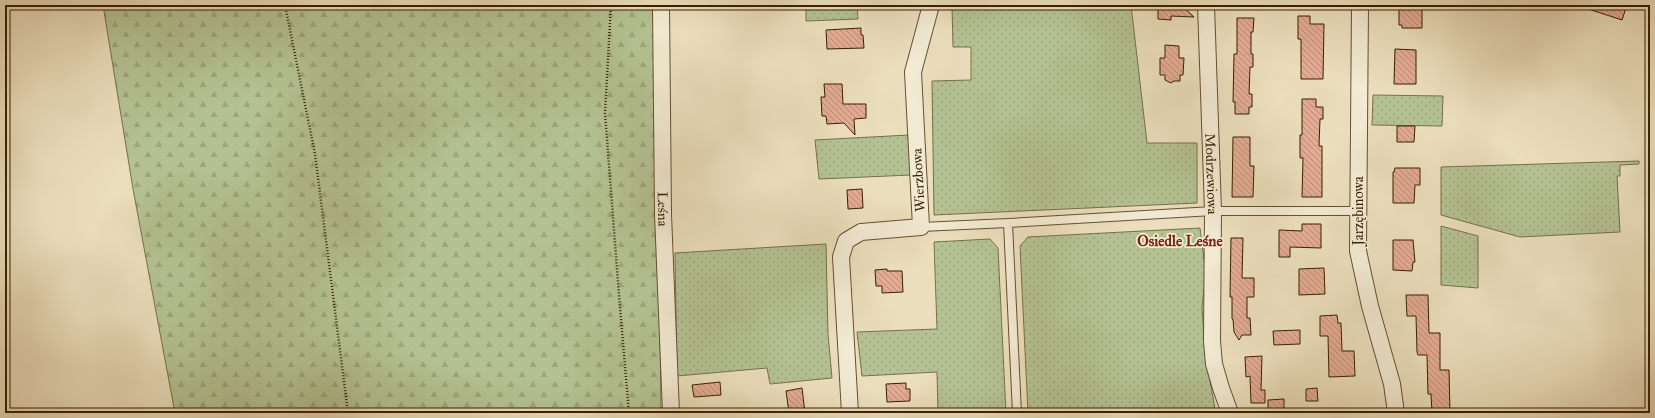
<svg xmlns="http://www.w3.org/2000/svg" width="1655" height="418" font-family="'IM FELL Great Primer',serif">
<defs>
<pattern id="grass-dots" width="8" height="8" patternUnits="userSpaceOnUse"><rect width="8" height="8" fill="#b4c293"/><path d="M2 2h.1M6 6h.1" fill="none" stroke="#9ca67d" stroke-width="1.8" stroke-linecap="round"/></pattern>
<pattern id="forest-firs" width="22" height="20" patternUnits="userSpaceOnUse"><rect width="22" height="20" fill="#b4c293"/><path d="M5 1l3.5 6h-7zM16 11l3.5 6h-7z" fill="#9ca67d"/></pattern>
<pattern id="building-back-hatch" width="6" height="6" patternUnits="userSpaceOnUse"><rect width="6" height="6" fill="#e3ab93"/><path d="M-1 5l2 2M0 0l6 6M5-1l2 2" fill="none" stroke="#b98b76"/></pattern>
</defs>
<rect width="100%" height="100%" fill="#ebdebc"/>
<filter id="stains"><feTurbulence type="fractalNoise" baseFrequency=".005" numOctaves="4"/><feColorMatrix values="0 0 0 0 .2 0 0 0 0 .09 0 0 0 0 .02 0 0 0 .5 -.17"/></filter>
<radialGradient id="worn" r=".72"><stop offset=".6" stop-color="#630" stop-opacity="0"/><stop offset="1" stop-color="#630" stop-opacity=".3"/></radialGradient>
<!-- grass -->
<path fill="url(#grass-dots)" stroke="#76704a" d="M806 5H857L858 19 806 21Z
M952 5H1131L1147 143H1197V203L934 215 932 81 971 80V47H953Z
M1373 95 1443 96 1442 126 1372 125Z
M909 135 911 175 819 179 815 140Z
M1639 161V164L1620 165V176H1617L1620 232 1520 237 1441 215V167Z
M1441 226 1478 236V288L1441 285Z
M1200 228 1206 275 1202 307 1205 352 1215 409 1176 413H1028L1020 246 1028 237Z
M990 239 998 248 1006 413H938L937 372 862 376 857 332 937 329 934 242Z
M826 244 828 334 832 378 770 384 767 368 677 376 675 253Z"/>
<!-- forest -->
<path fill="url(#forest-firs)" stroke="#76704a" d="M103 5H656L661 413H175L133 189Z"/>
<!-- building -->
<path fill="url(#building-back-hatch)" stroke="#391f00" d="M1158 5H1181L1194 17 1171 16V20L1158 19Z
M1399 5H1422V28H1402V25H1399Z
M1582 5H1627L1622 20 1582 7Z
M1298 16H1310V24H1324L1323 79H1301V39H1298Z
M1237 18H1254L1253 32H1251V54H1253V67H1250L1249 94H1252V107H1249V114H1235V102H1233L1234 54H1237Z
M861 28V35H863L864 48 827 49 826 30Z
M1165 45 1179 46V58H1184L1183 75H1180V81H1174L1171 83 1165 80V75H1160V58H1165Z
M1395 49 1416 50V84H1394Z
M824 84H842L843 104H866V118L854 119 855 135 844 123 827 124 826 116H822L821 97H825Z
M1302 99H1316V107H1323V119H1320L1319 146H1322V197H1302L1303 158H1300V135H1302Z
M1397 126H1415L1414 142H1397Z
M1233 137H1250V166H1254L1253 197H1232Z
M1395 168H1420V185H1415L1414 203H1393V172H1394Z
M862 189 863 208 848 209 847 190Z
M1302 224H1321V248L1290 247V257H1279V230L1302 231Z
M1231 238H1243L1242 278H1254V297H1247V318H1250L1251 335H1242L1239 340 1234 332 1233 319H1232V297H1230Z
M1393 240H1413L1415 262H1413L1412 271 1393 270Z
M1324 268 1325 294 1299 295V269Z
M887 269V271H902L903 292 882 293V286H876L875 270Z
M1406 295H1428L1429 333H1440V370H1449L1450 413H1432L1431 394H1428L1427 355H1418L1417 352 1416 316H1407Z
M1337 315 1338 323H1341L1342 351H1354L1355 376 1329 377 1328 336H1320V316Z
M1300 330V344L1274 345 1273 331Z
M1262 356 1261 390H1265V403H1251L1250 376 1246 377 1245 357Z
M720 382 721 395 694 397 692 385Z
M906 383V389H910V401L887 402 886 384Z
M802 388 805 413H789L786 391Z
M1317 388 1318 401H1306V389Z
M1284 399V413H1268V400Z"/>
<g fill="none" stroke-linecap="round" stroke-linejoin="round">
<defs>
<path id="service" d="M1008 223 1017 413
M921 227 1008 223 1213 211H1358"/>
<g id="minor">
<path id="s1" d="M661 5 663 214 671 413"/>
<path id="s2" d="M1206 5 1213 211 1212 341 1214 364 1221 388 1230 413"/>
<path d="M1360 5 1358 251 1370 306 1392 384 1396 413"/>
<path d="M850 413 841 257 846 241 861 232 921 227 913 72 931 5"/>
</g>
</defs>
<!-- service casing -->
<use href="#service" stroke="#664f2f" stroke-width="10"/>
<!-- minor casing -->
<use href="#minor" stroke="#664f2f" stroke-width="18"/>
<!-- path -->
<path stroke="#391f00" stroke-width="2.5" stroke-dasharray="1 2" stroke-linecap="butt" d="M285 5 315 154 348 413
M611 5 605 113 619 295 629 413"/>
<!-- service -->
<use href="#service" stroke="#f2ead3" stroke-width="8"/>
<!-- minor -->
<use href="#minor" stroke="#f2ead3" stroke-width="16"/>
</g>
<g text-anchor="middle" stroke-width="3.5" stroke-linejoin="round" paint-order="stroke">
<!-- street labels -->
<g font-size="14" fill="#391f00" stroke="#f2ead3">
<text dy="5" stroke="none"><textPath href="#s2" startOffset="169">Modrzewiowa</textPath></text>
<text transform="translate(918 180) rotate(-93)" y="5">Wierzbowa</text>
<text dy="5" stroke="none"><textPath href="#s1" startOffset="204">Leśna</textPath></text>
<text transform="translate(1358 211) rotate(-90)" y="5">Jarzębinowa</text>
</g>
<!-- neighbourhood labels -->
<g font-size="15" font-weight="bold" fill="#7a1f14" stroke="#f2ead3">
<text x="1180" y="246">Osiedle Leśne</text>
</g>
</g>
<!-- margin -->
<rect width="1655" height="418" fill="none" stroke="#ebdebc" stroke-width="20"/>
<rect x="6" y="6" width="1643" height="406" fill="none" stroke="#391f00" stroke-width="2"/>
<rect x="10" y="10" width="1635" height="398" fill="none" stroke="#391f00"/>
<rect width="100%" height="100%" filter="url(#stains)"/>
<rect width="100%" height="100%" fill="url(#worn)"/>
</svg>
